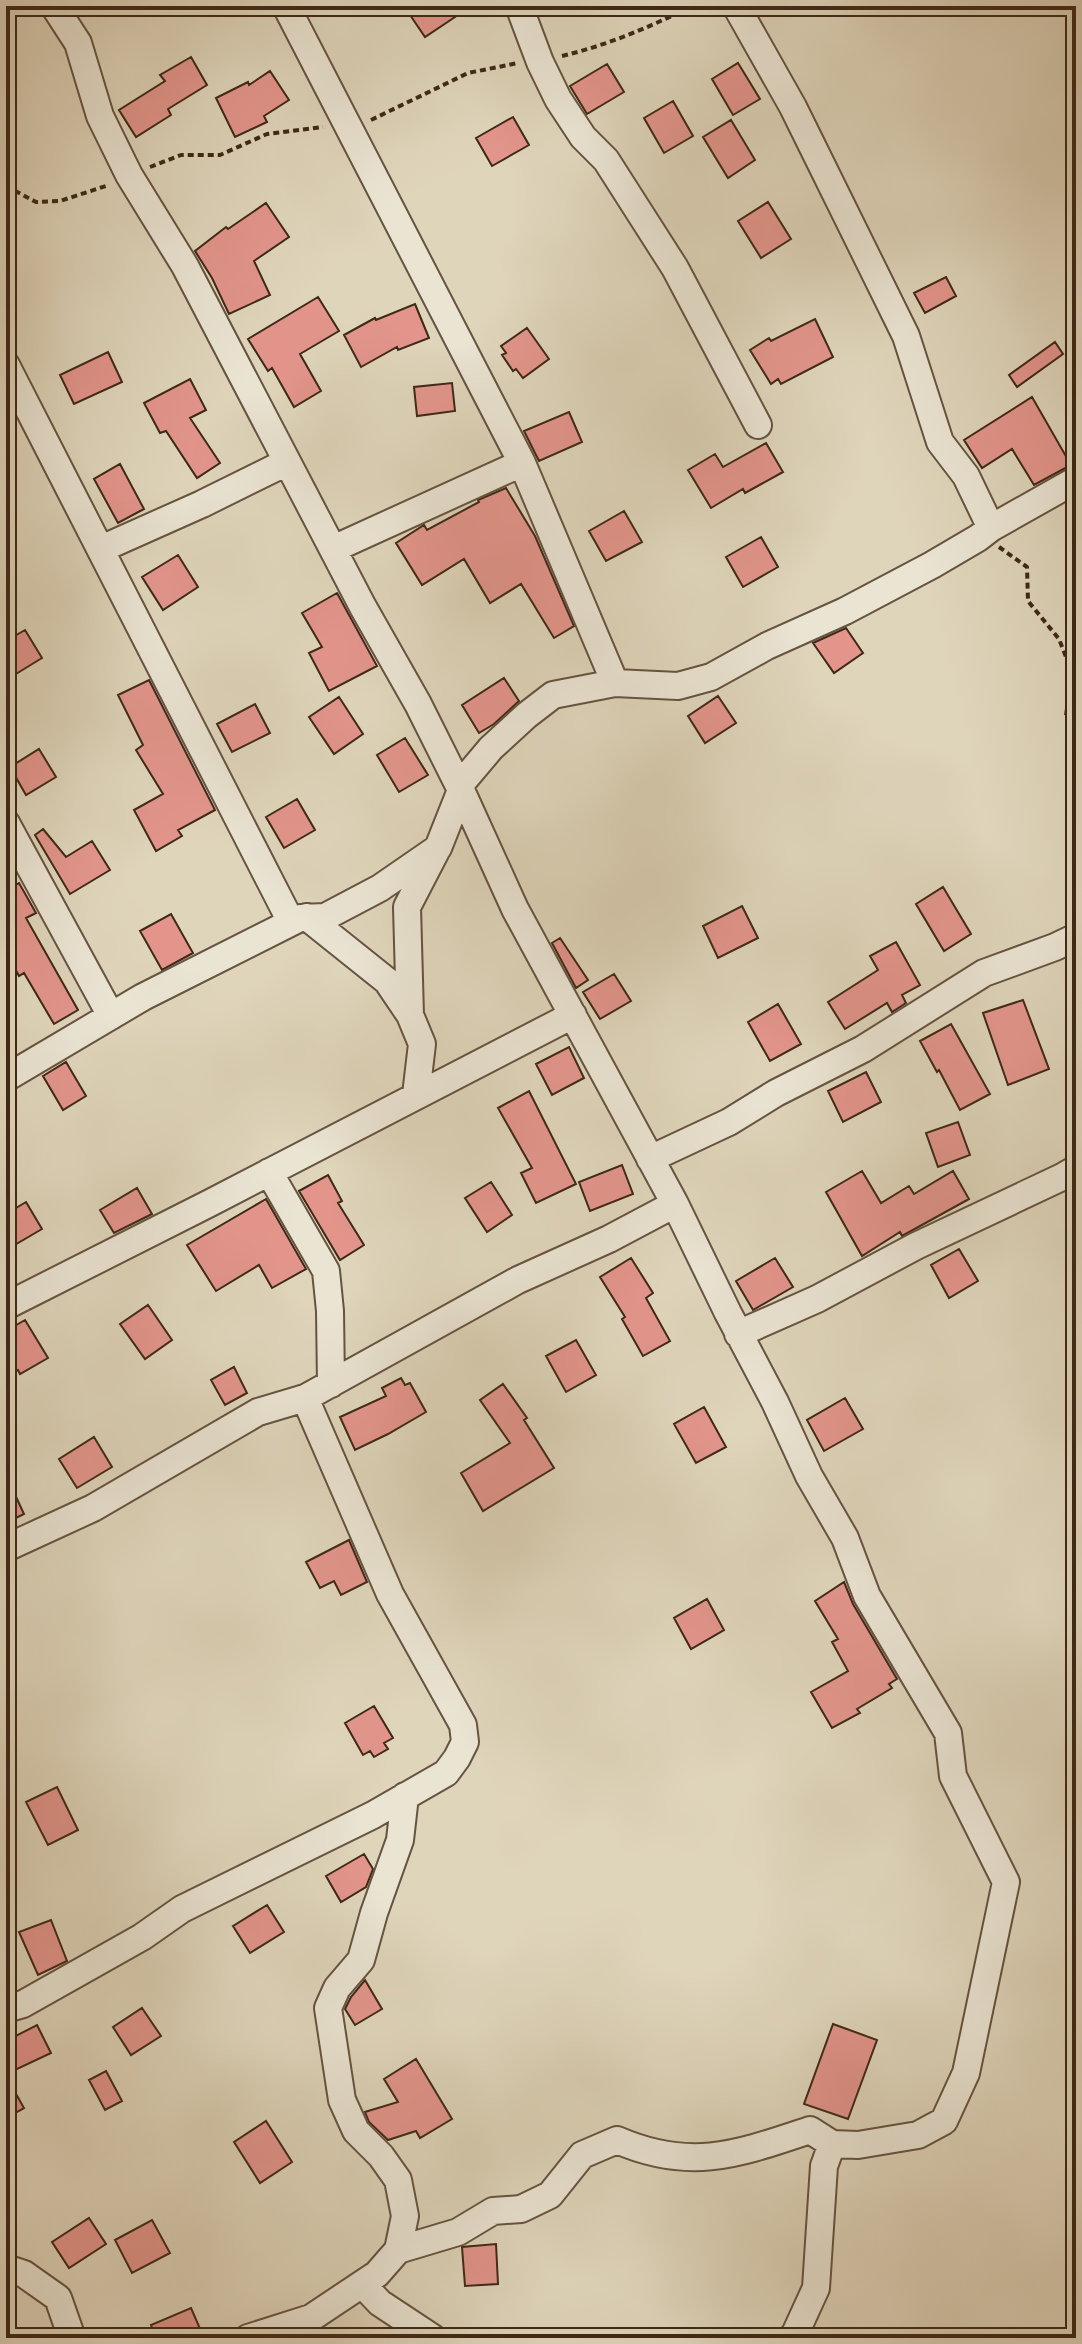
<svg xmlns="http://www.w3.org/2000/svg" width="1082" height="2344" font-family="'Sorts Mill Goudy',serif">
<rect width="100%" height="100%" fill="#dfd5bb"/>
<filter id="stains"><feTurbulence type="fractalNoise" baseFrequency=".0025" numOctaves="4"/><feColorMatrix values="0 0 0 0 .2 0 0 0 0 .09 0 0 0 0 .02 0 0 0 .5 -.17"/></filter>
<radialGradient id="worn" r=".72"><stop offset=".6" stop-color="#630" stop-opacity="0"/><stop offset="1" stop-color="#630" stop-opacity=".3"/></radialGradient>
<!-- building -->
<path fill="#e3958c" stroke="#3e2817" stroke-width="2" d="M404 6H447L455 17 425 37Z
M191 57 207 85 168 109 171 115 136 137 119 110 165 81 160 75Z
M738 63 760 99 733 115 712 79Z
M607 64 624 92 587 114 570 86Z
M270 71 289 100 264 116 267 122 235 137 216 98 248 82 249 85Z
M673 101 693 136 664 153 644 118Z
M513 117 529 145 492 166 476 138Z
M731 120 755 160 728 178 703 137Z
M768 202 791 239 761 258 738 221Z
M266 203 289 237 254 261 270 295 229 314 212 278 195 251 226 227 228 229Z
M946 277 956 296 925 313 914 293Z
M318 297 339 331 300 354 321 391 294 407 272 368 268 371 248 339Z
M415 304 429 338 398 350 397 347 361 367 344 335 375 318 376 320Z
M815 319 833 357 781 384 778 379 771 384 750 350 769 338 771 341Z
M527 328 549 359 523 378 516 369 513 371 502 355 506 353 501 346Z
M1055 342 1063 354 1017 387 1009 375Z
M108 352 122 382 74 404 60 375Z
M190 379 206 410 190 418 220 463 197 478 166 431 160 433 144 403Z
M452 383 455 411 417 416 414 387Z
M1032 397 1071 465 1034 485 1012 449 982 468 964 440Z
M569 412 582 442 539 461 524 431Z
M766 443 783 472 745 493 743 489 711 508 688 470 715 454 723 467Z
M120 464 144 509 118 523 94 479Z
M506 488 535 536 574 626 554 638 521 584 490 603 464 559 422 585 396 543 424 525 427 530 479 502 478 500Z
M624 511 642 542 606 561 589 531Z
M761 537 778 567 743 587 726 557Z
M178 555 198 587 163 610 142 577Z
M337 593 377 666 329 691 309 653 322 647 302 613Z
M846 628 863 653 834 673 813 643Z
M25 630 42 658 6 680V641Z
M504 678 519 701 494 724 479 733 462 705Z
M149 680 215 810 178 830 182 836 156 851 134 810 163 794 136 750 143 745 118 695Z
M718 696 736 723 705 743 688 716Z
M339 697 363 734 334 754 309 717Z
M255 704 270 733 232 752 217 724Z
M405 738 428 775 399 792 377 755Z
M39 749 56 777 26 795 10 767Z
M297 799 315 830 284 848 266 817Z
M43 829 66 857 92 841 110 870 70 894 35 835Z
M19 883 36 913 26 918 78 1010 54 1024 24 973 19 976 6 952V890Z
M943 887 971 934 944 951 916 904Z
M742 906 758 938 718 958 703 926Z
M171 914 193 953 162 970 140 931Z
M560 938 588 980 576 988 552 943Z
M896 942 920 985 902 995 906 1003 892 1012 887 1003 845 1029 828 1002 878 970 870 956Z
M614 974 631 1001 600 1019 583 992Z
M1023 1000 1049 1069 1008 1085 983 1013Z
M778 1004 801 1044 770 1061 748 1022Z
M951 1024 990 1094 960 1110 939 1070 937 1072 920 1041Z
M569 1047 584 1078 552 1095 536 1064Z
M66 1062 86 1096 63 1110 43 1076Z
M866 1072 881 1102 843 1122 828 1091Z
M529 1091 576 1184 536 1203 521 1173 532 1168 498 1108Z
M958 1122 970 1155 938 1167 926 1133Z
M622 1165 633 1194 590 1211 579 1182Z
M862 1171 881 1203 909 1186 914 1194 953 1171 969 1199 902 1236 900 1232 862 1256 826 1192Z
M328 1175 342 1201 338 1203 364 1245 340 1260 299 1191Z
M491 1182 512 1215 487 1232 465 1198Z
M137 1188 152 1214 114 1233 100 1210Z
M266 1199 306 1269 272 1288 259 1265 216 1291 187 1245Z
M26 1202 42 1229 6 1250V1214Z
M959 1249 978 1281 949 1298 931 1265Z
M631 1258 653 1293 646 1298 670 1341 643 1356 622 1319 625 1317 600 1277Z
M775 1258 793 1287 753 1310 736 1281Z
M148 1305 172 1340 145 1359 120 1324Z
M25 1320 48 1358 20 1374 18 1370 6 1376V1331Z
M576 1340 596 1375 566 1392 546 1356Z
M234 1367 247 1393 225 1405 211 1380Z
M401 1378 405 1385 410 1383 426 1412 388 1434 355 1450 340 1417 386 1396 382 1388Z
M503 1384 527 1418 524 1420 554 1468 483 1511 461 1473 510 1443 480 1400Z
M845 1398 863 1429 824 1451 807 1420Z
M704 1407 726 1447 696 1463 674 1424Z
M94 1437 112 1467 77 1488 59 1459Z
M6 1475 24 1514 6 1523Z
M349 1540 367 1582 341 1595 334 1581 320 1588 306 1562Z
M844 1582 853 1604 897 1679 889 1684 892 1688 857 1709 860 1713 832 1728 811 1692 848 1671 832 1642 838 1639 815 1601Z
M707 1599 724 1630 691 1649 674 1618Z
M374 1706 393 1738 384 1743 388 1749 374 1757 370 1751 363 1755 345 1723Z
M57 1787 78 1830 48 1845 26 1802Z
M364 1854 373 1869 366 1887 341 1902 326 1876Z
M267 1905 284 1932 250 1953 233 1926Z
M51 1920 67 1961 38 1975 19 1932Z
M365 1980 382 2009 355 2025 345 2009 351 1997Z
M142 2008 161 2036 131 2055 113 2027Z
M833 2024 877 2040 848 2119 804 2104Z
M37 2025 51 2053 15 2070 6 2051V2041Z
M416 2059 452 2119 420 2138 416 2131 388 2140 369 2122 365 2112 398 2102 384 2079Z
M106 2071 122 2101 105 2110 89 2080Z
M6 2076 24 2108 6 2118Z
M266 2121 292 2162 260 2183 234 2142Z
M89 2218 106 2244 69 2268 52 2242Z
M152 2220 170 2253 132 2273 115 2240Z
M496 2244 498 2284 465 2286 462 2247Z
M191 2308 204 2338H156L151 2325Z"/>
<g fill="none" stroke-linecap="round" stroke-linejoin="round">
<defs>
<path id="minor" d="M54 6 78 43 100 116 129 175 185 266 363 607 418 704 461 790 515 909 675 1204 728 1313 775 1402 809 1476 845 1538 867 1596 948 1733 953 1776 1006 1882 966 2073 944 2121 918 2135 858 2145 832 2144 824 2166 816 2288 795 2334 791 2338
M286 6 522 463 615 683
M519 6 540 62 558 99 583 137 606 160 675 268 758 425
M736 6 793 107 906 336 940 442 966 476 991 528
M6 365 291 922
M101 549 202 504 287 462
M333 549 522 463
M459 786 491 748 527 715 553 695 615 683 678 686 711 677 767 646 845 611 932 565 978 538 991 528 1076 480
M6 823 111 1016
M307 917 387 981 410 1015 422 1044 416 1095
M410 1015 407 907 436 851
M6 1078 143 997 300 918 325 917 380 888 438 848 461 790
M650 1159 729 1122 776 1093 863 1049 984 973 1055 947 1076 937
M269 1172 326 1271 330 1311 331 1384
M6 1306 210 1203 573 1015
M738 1334 817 1299 916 1246 1062 1177 1076 1169
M6 1548 93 1508 258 1412 305 1398 518 1280 609 1239 675 1204
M6 2009 23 2004 142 1937 182 1909 373 1815 446 1773 457 1758 465 1742 463 1725 390 1594 305 1398
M398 2250 458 2232 493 2211 521 2209 550 2195 582 2155 617 2140C691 2172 738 2154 810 2130L832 2144
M6 2268 24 2274 58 2298 72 2338
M362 2284 380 2303 433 2338
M248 2338 311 2318 377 2274 398 2250 405 2216 398 2180 381 2156 356 2131 342 2100 328 2008 337 1988 361 1960 374 1913 400 1840 405 1796"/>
</defs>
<!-- minor casing -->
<use href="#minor" stroke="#665340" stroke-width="30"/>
<!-- path -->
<path stroke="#3e2817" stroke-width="4" stroke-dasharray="6 4" stroke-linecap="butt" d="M562 56C608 45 650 27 692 6
M371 120 468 73 518 63
M150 167 181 155H220L267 134 323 127
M6 186 36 202 60 201 109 185
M999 547 1027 567 1028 601 1059 639 1070 667V684L1066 716"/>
<!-- minor -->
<use href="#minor" stroke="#eae4d3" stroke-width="26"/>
</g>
<!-- margin -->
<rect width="1082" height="2344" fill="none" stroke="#dfd5bb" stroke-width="32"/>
<rect x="8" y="8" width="1066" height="2328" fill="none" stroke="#3e2817" stroke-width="4"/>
<rect x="16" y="16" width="1050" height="2312" fill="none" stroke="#3e2817" stroke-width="2"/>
<rect width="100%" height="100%" filter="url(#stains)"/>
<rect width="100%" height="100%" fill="url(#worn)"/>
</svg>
